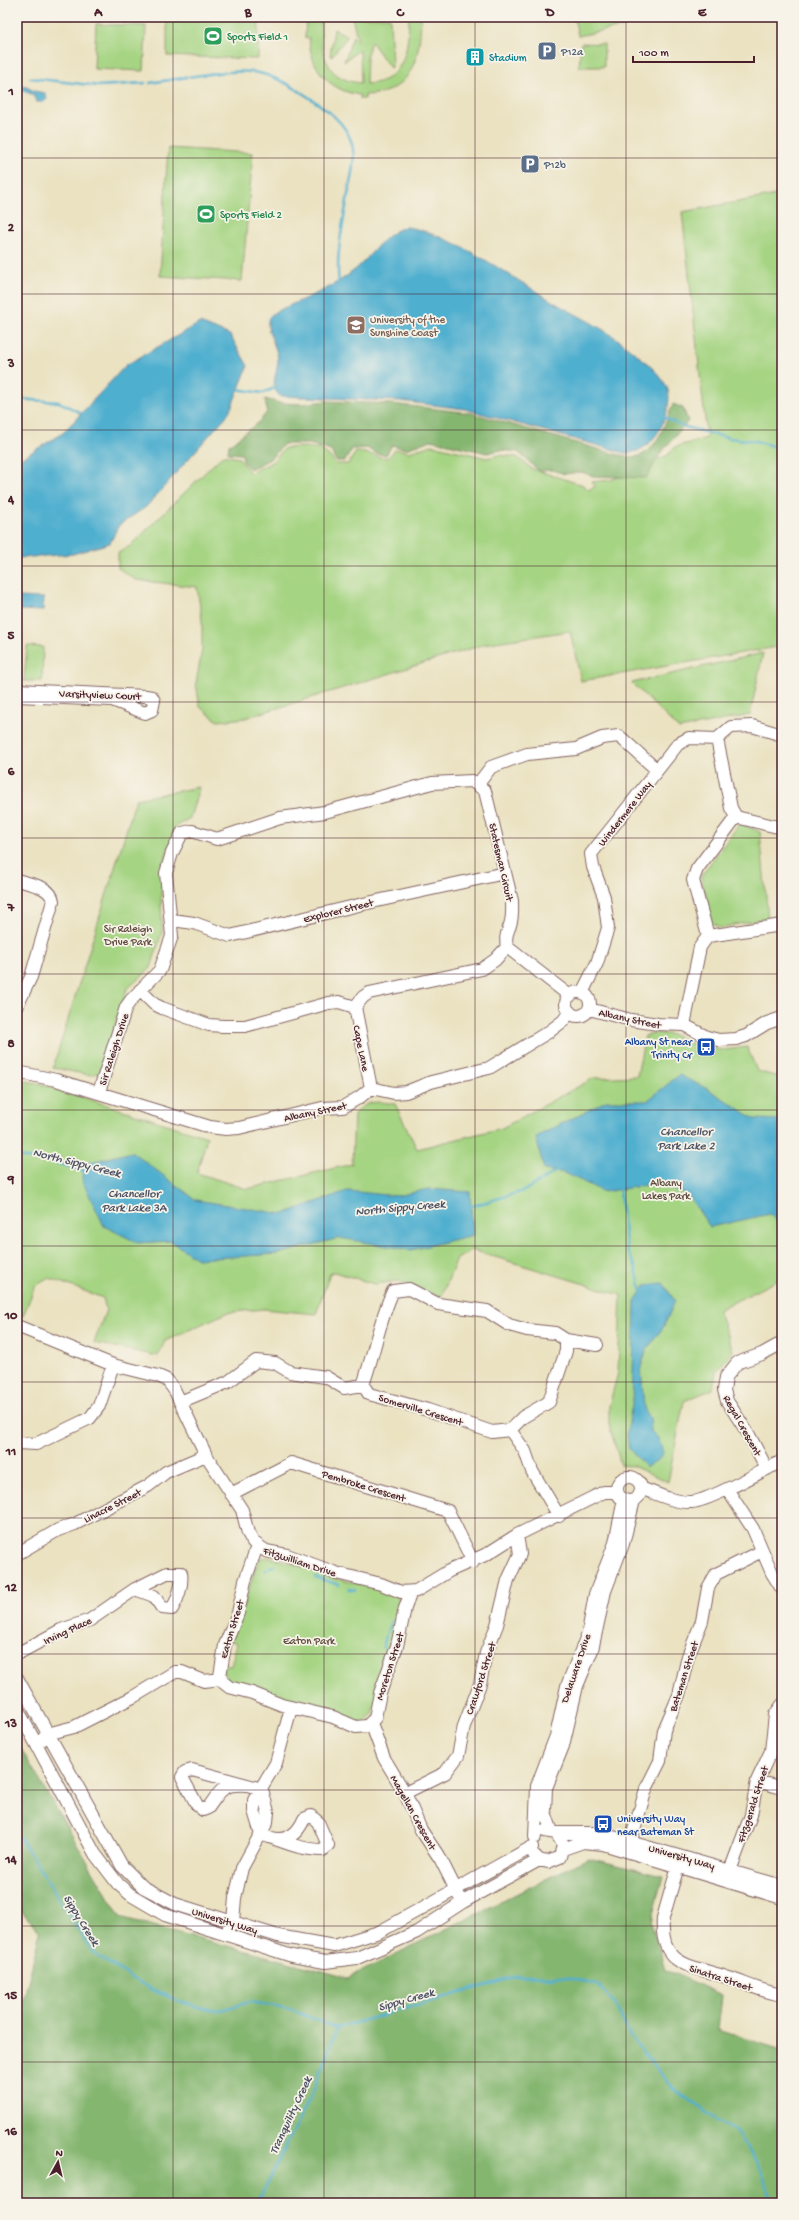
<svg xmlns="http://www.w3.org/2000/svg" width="799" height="2220" font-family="'Gochi Hand',sans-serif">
<rect width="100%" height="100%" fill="#f7f3e8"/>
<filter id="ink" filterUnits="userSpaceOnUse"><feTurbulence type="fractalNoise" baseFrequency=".025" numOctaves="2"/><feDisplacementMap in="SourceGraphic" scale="8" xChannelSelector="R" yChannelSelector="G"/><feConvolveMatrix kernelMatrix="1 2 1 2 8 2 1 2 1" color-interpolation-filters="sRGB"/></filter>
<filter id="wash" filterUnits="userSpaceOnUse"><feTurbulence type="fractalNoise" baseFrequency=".012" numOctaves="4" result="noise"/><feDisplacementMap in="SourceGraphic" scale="16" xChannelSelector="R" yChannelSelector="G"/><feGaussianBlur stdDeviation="0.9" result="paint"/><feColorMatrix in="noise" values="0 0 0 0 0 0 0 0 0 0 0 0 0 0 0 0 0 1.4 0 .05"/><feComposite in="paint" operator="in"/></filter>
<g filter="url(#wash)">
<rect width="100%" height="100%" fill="#eae2c1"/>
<!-- green -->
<path fill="#a5d482" stroke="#787a56" d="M167 17H259L258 59 167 56Z
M306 17H321C320 47 322 80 361 83L360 49 344 62 353 36 358 41 352 17H390L392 67 390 68 371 41 367 55 366 84C406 82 408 48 409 17H421C420 55 414 94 365 95V99H360V95C330 91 310 69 309 38H305Z
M574 17H668L578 36Z
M96 24 146 26 144 71 94 69Z
M334 29 348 36 331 57 330 56Z
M581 43 604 44V67H579Z
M168 148 253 153 242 281 160 276Z
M782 194V646L581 681 570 631 489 643 245 718 218 721 200 707 196 683 202 650V620L197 587 136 580 118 568V553L130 546 223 455 239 458 250 473 272 462 285 448C308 447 322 444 336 464H348L356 452C367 452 375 457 387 458L396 449 409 452 432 445 487 458 499 455 517 457 532 469 583 485 588 490 596 486 591 482 611 480 668 455 675 447 707 438 682 212Z
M27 646 43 647 42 681H24Z
M763 653 750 715 679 729 632 683Z
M199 787 190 818 176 826 163 866 161 894 162 932 151 968 127 989 99 1073 90 1075 53 1068 136 799Z
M740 823 760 832 768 918 720 928 712 923 701 876Z
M658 1033 675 1035 696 1046 723 1050 747 1047 757 1071 782 1078V1278L718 1310 733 1351 716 1372 713 1389 684 1401 668 1482 633 1466 621 1465 609 1425V1406L618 1373 621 1295 472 1250 457 1259 441 1297 399 1281 374 1284 335 1272 330 1273 316 1314 263 1309 226 1313 165 1341 158 1356 94 1343 106 1310 103 1298 49 1278 35 1286 23 1316 17 1314V1080L38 1083 207 1137 197 1173 247 1189 352 1164 354 1114C368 1100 376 1101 395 1104L417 1149 502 1128 594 1078 637 1076 645 1036Z
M267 1557C290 1561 311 1571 334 1578 353 1584 378 1584 395 1596 402 1600 401 1609 400 1615L372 1713 362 1724 230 1683 223 1670 225 1665 231 1666 237 1643 231 1641 259 1559Z"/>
<!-- forest -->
<path fill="#84b670" stroke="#676a4e" d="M265 399 280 403 302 404 326 401 391 404 471 413 615 454C621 455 627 457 633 457 656 456 666 421 673 404L683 408 688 421 660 454 646 478 593 476 581 472 565 474 552 470 539 471 518 452 501 450 487 453 431 440 406 449 392 445 386 455 377 454 367 448 352 449 345 461H336L331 451 310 444H284L270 459 250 469 243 461 242 454 228 453 229 445 259 422 267 412Z
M17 1742 120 1917 348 1978 588 1858 663 1876 651 1922 665 1969 722 1995 718 2030 782 2050V2203H17V2028L40 1932 17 1906Z"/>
<!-- water -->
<path fill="#50afcf" stroke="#4d677d" d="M23 85 34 91 45 93 47 99 44 102H37L32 94 20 90Z
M407 227C454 235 511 277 552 301 574 314 600 326 620 341 636 354 656 368 666 385 673 398 666 417 660 429 652 443 641 453 625 453L465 409 400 401 280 396C269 387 277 374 278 361 278 348 267 334 268 322 268 317 271 315 275 312 303 299 335 288 358 267 374 253 385 231 407 227Z
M200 323 230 335 248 366 229 413 146 507 119 525 110 543 73 554 17 558V461L63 433 126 365Z
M17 597 44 598 43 611 17 610Z
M679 1075 708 1089 755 1119 782 1120V1227L770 1214 710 1227 687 1194 653 1184 604 1192 565 1173 544 1170 536 1137 606 1101H647Z
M132 1152 196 1200 283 1214 347 1191 397 1196 428 1189 470 1192 473 1235 411 1250 339 1238 278 1254 197 1259 171 1241 138 1243 104 1226 82 1180 83 1164Z
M663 1283 675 1301 664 1326 646 1351 641 1367 644 1408 650 1418 651 1431 658 1438 663 1452 658 1461 646 1467 629 1449 627 1433 632 1404 635 1301 645 1285Z"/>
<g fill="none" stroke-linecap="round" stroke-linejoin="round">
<!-- stream -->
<path stroke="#50afcf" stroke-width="2.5" d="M30 78 99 86 145 83
M150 83C179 79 225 69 253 72 277 75 300 91 320 105 336 117 351 130 353 150 355 163 351 177 349 189 344 221 335 253 339 285
M236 389 263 393 277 387
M17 399 59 402 83 414
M664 417 681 426 729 438 756 441 782 449
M17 1157 49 1161 85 1171
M619 1186 627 1250 634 1263 642 1292
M469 1207 524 1191 558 1170
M270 1567 274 1566
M265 1571 267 1569
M315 1577 339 1585
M349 1589 355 1590
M387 1633 391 1621
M383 1648 386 1636
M17 1833 94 1954 150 1989 195 2007 220 2010 250 2002 286 2008 337 2028 519 1976 562 1977 597 1984 615 2005 631 2037 672 2088 716 2119 736 2131 756 2162 773 2203
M251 2203 261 2196 311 2096 337 2028"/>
</g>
</g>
<g filter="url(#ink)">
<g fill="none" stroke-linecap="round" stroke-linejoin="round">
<defs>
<path id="minor" d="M17 690 146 696 152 697 154 701 152 710 145 713 112 700 17 696
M717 739 731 808 736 817 782 828
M478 784 491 767 527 754 576 749 602 738 619 736 657 770
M17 880C29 884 51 886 53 901L31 977 17 1006
M172 920 194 923 230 936 363 904 505 873
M708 936 693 880 697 869 736 817
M507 947 570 996
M566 1004a12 12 0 1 1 24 0a12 12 0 1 1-24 0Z
M582 993 597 963 608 928 604 897 593 867 591 854 678 744 689 738 717 739 731 727 752 726 782 735
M355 1007 371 1088
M589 1009 631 1020 658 1024 684 1025 707 1037 719 1040 736 1039 746 1036 767 1023 782 1018
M684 1025 700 947 708 936 782 925
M17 1072 56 1080 210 1127 226 1129 239 1128 322 1108 343 1107 360 1097 371 1088 394 1093 406 1092 431 1082 489 1068 550 1031 563 1021 570 1012
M99 1092 126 1007 131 1000 160 970 172 936 166 873 172 853 182 833 192 831 217 839 280 818 325 812 432 783 472 781 485 791 512 901C512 909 513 917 510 925 507 934 505 936 507 947L495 960 482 969 369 993 363 997 355 1007 339 1002 329 1003 245 1026H223L209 1025 162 1008 154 1004 140 990
M17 1326 113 1365 158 1376 167 1380 175 1391 206 1455 242 1510 248 1533 253 1542 266 1551 287 1555 336 1573 381 1584 401 1592 416 1591 449 1571 487 1554 517 1535 604 1492H617
M566 1340 597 1345
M363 1385C374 1354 379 1321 393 1291L409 1289 438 1304 487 1311 509 1325 527 1330 555 1333 566 1340V1351L549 1402 523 1417 510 1430
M363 1385 369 1394 428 1410 492 1432 510 1430
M180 1402 228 1382 256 1361 275 1363 290 1372 326 1377 344 1388 363 1385
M510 1430 525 1451 532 1471 559 1516
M17 1443 36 1444 90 1418 99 1406 113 1365
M767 1469 749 1435 727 1401 724 1390 726 1377 737 1363 762 1354 782 1343
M617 1489a12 12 0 1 1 24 0a12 12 0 1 1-24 0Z
M641 1488C657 1494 675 1503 692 1502 709 1501 764 1470 782 1461
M727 1489 753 1529 772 1573 782 1589
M231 1494 291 1463 448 1511 473 1562
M257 1546 245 1581 238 1613 225 1645 220 1676 224 1683 229 1687 252 1693 282 1705 333 1717 356 1727 367 1726 375 1718 380 1693 397 1646 405 1608 411 1592
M17 1554 58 1530 75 1524 148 1486 166 1472 206 1455
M17 1654 61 1630 90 1620 135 1589 167 1573H181C183 1584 178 1599 172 1609L162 1608 154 1596 135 1589
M17 1678 122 1866 143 1887 175 1904 278 1936 334 1946 379 1932 532 1847
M17 1708 95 1854 118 1884 131 1895 165 1915 292 1956 325 1962 357 1958 417 1932 463 1902 539 1860
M371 1723 384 1758 405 1793 421 1830 441 1860 459 1896
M42 1740 47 1734 74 1727 133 1697 175 1672H182L204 1681 221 1679
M757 1781 782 1788
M246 1785C221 1783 220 1792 208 1808L203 1810 197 1805 182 1777 185 1772 192 1770 262 1789
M405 1793 445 1773 458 1756 464 1726 480 1684 486 1653 497 1625 508 1580 520 1554 517 1535
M545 1831 556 1833H599L782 1886
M552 1832 545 1812 546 1788 563 1746 577 1686 592 1650 605 1591 623 1544 634 1500
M535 1837 537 1786 556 1736 567 1686 588 1633 595 1594 615 1543 624 1499
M272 1838C288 1842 298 1833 304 1819L311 1816 318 1822 328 1845 323 1850C301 1850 281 1841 261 1834L254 1811V1800L276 1763 291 1708
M563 1849 583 1842 603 1844 782 1898
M628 1851 646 1789 660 1761 664 1730 679 1695 688 1656 702 1621 708 1588 716 1574 762 1551
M534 1855 539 1860 548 1862 560 1857 563 1844 556 1833
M680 1859 663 1918C659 1969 694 1965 729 1978 747 1984 763 1992 782 1995
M728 1876 751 1815 757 1781 771 1751 775 1715 782 1705
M229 1927 233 1922 235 1898 242 1868 267 1822 268 1812 262 1789"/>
</defs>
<!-- minor casing -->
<use href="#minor" stroke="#826360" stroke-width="14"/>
<!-- minor -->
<use href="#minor" stroke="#fff" stroke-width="12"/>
</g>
</g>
<!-- grid -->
<path fill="none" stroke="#4a1f2b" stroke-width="1" stroke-opacity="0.55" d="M173 17V2203M324 17V2203M475 17V2203M626 17V2203M17 158H782M17 294H782M17 430H782M17 566H782M17 702H782M17 838H782M17 974H782M17 1110H782M17 1246H782M17 1382H782M17 1518H782M17 1654H782M17 1790H782M17 1926H782M17 2062H782"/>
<!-- icons -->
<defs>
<symbol id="stadium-square" viewBox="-11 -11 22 22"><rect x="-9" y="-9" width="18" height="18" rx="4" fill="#2e9e5b" stroke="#f7f3e8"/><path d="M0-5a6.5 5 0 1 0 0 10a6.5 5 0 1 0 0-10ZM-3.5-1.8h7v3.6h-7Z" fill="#fff"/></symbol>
<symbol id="parking-square" viewBox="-11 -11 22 22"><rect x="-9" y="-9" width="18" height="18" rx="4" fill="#5c6f8a" stroke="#f7f3e8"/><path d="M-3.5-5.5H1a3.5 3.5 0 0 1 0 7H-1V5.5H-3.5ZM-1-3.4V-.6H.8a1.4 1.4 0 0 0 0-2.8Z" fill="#fff"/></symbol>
<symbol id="building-square" viewBox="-11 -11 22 22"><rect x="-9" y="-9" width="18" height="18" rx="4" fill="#0f9aa8" stroke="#f7f3e8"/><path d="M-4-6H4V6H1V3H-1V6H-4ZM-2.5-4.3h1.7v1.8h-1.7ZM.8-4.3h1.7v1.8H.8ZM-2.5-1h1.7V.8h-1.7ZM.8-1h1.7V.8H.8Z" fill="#fff"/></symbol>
<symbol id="university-square" viewBox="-11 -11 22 22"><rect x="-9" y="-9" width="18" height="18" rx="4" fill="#8d6e63" stroke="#f7f3e8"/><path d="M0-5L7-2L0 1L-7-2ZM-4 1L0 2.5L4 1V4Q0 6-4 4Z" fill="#fff"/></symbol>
<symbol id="bus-square" viewBox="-11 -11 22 22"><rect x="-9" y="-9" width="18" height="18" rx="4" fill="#1a4fb4" stroke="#f7f3e8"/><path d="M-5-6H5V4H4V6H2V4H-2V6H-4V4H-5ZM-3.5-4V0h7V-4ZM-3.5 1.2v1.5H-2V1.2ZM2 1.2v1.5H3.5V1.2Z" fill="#fff"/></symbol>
</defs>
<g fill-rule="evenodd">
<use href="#stadium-square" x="202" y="25" width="22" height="22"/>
<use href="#parking-square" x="536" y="40" width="22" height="22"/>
<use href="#building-square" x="464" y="46" width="22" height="22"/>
<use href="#parking-square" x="519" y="153" width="22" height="22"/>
<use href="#stadium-square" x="195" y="203" width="22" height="22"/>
<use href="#university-square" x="345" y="314" width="22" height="22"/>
<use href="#bus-square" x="695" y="1036" width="22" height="22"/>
<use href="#bus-square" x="592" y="1813" width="22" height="22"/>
</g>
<g text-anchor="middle" stroke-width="3.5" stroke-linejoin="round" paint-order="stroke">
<!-- leisure labels -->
<g font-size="11" fill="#27864d" stroke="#f7f3e8" text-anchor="start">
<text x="227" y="40">Sports Field 1</text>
<text x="220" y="218">Sports Field 2</text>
</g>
<!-- service labels -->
<g font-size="11" fill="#4e5e75" stroke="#f7f3e8" text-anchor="start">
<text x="561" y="55">P12a</text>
<text x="544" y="168">P12b</text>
</g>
<!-- culture labels -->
<g font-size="11" fill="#0d838f" stroke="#f7f3e8" text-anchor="start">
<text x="489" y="61">Stadium</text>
</g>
<!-- education labels -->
<g font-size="11" fill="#785e54" stroke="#f7f3e8" text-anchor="start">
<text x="370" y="323">University of the<tspan x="370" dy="13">Sunshine Coast</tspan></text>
</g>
<!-- street labels -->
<g font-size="11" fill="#4a1f2b" stroke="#f7f3e8">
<text transform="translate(100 694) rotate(2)" y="4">Varsityview Court</text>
<text transform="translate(624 813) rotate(-52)" y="4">Windermere Way</text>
<text transform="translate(502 862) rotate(77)" y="4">Statesman Circuit</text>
<text transform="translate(338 910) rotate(-14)" y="4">Explorer Street</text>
<text transform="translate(630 1018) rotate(12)" y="4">Albany Street</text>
<text transform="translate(362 1048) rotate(78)" y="4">Cape Lane</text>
<text transform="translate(113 1049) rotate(-72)" y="4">Sir Raleigh Drive</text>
<text transform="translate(315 1111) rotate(-12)" y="4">Albany Street</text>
<text transform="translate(421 1409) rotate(17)" y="4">Somerville Crescent</text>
<text transform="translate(743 1425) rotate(61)" y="4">Regal Crescent</text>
<text transform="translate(364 1485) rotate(17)" y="4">Pembroke Crescent</text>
<text transform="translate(112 1505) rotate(-27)" y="4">Linacre Street</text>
<text transform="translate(300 1561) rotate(18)" y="4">Fitzwilliam Drive</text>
<text transform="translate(231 1629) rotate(-73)" y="4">Eaton Street</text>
<text transform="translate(67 1630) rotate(-25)" y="4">Irving Place</text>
<text transform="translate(389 1666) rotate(-72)" y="4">Moreton Street</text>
<text transform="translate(575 1668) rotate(-71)" y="4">Delaware Drive</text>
<text transform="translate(683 1676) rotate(-72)" y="4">Bateman Street</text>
<text transform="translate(480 1678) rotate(-72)" y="4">Crawford Street</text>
<text transform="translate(752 1804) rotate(-72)" y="4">Fitzgerald Street</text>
<text transform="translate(414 1812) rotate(61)" y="4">Magellan Crescent</text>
<text transform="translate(682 1856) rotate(16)" y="4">University Way</text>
<text transform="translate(225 1920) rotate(17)" y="4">University Way</text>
<text transform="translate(721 1977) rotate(18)" y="4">Sinatra Street</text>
</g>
<!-- park labels -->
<g font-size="11" fill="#614c41" stroke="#f7f3e8">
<text x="128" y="932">Sir Raleigh<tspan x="128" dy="13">Drive Park</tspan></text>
<text x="666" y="1186">Albany<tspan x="666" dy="13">Lakes Park</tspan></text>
<text x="309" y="1644">Eaton Park</text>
</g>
<!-- transit labels -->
<g font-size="11" fill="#164399" stroke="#f7f3e8" text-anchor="end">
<text x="692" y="1045">Albany St near<tspan x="692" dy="13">Trinity Cr</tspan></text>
<text x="617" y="1822" text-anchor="start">University Way<tspan x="617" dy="13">near Bateman St</tspan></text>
</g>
<!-- water labels -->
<g font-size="12" font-style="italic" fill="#4c5164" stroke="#f7f3e8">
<text x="686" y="1135">Chancellor<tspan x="686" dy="14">Park Lake 2</tspan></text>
<text transform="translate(77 1162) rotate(14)" y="4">North Sippy Creek</text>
<text x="134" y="1197">Chancellor<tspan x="134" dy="14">Park Lake 3A</tspan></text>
<text transform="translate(400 1207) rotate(-5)" y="4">North Sippy Creek</text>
<text transform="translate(82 1920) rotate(58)" y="4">Sippy Creek</text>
<text transform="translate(406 1999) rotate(-16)" y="4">Sippy Creek</text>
<text transform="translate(290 2115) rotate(-65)" y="4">Tranquility Creek</text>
</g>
</g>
<!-- margin -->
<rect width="799" height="2220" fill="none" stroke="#f7f3e8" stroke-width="44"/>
<!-- north arrow -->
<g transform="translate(58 2162) rotate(8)" stroke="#f7f3e8" stroke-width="3" paint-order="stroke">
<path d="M0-3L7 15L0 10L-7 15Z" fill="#4a1f2b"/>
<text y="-6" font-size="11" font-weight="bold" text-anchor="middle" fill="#4a1f2b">N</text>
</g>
<!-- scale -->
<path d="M633 56v6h121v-6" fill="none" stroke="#4a1f2b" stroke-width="2"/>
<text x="639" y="56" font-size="12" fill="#4a1f2b" stroke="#f7f3e8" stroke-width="3" paint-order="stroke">100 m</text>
<rect x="22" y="22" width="755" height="2176" fill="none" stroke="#4a1f2b" stroke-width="1.5"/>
<g font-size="13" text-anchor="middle" font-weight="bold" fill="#4a1f2b">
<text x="98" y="16">A</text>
<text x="248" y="16">B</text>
<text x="400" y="16">C</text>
<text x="550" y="16">D</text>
<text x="702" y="16">E</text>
<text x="11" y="95">1</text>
<text x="11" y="231">2</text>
<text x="11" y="367">3</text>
<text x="11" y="503">4</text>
<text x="11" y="639">5</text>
<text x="11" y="775">6</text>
<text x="11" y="911">7</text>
<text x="11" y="1047">8</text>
<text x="11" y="1183">9</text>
<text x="11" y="1319">10</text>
<text x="11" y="1455">11</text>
<text x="11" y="1591">12</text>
<text x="11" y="1727">13</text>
<text x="11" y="1863">14</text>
<text x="11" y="1999">15</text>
<text x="11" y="2135">16</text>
</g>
</svg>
